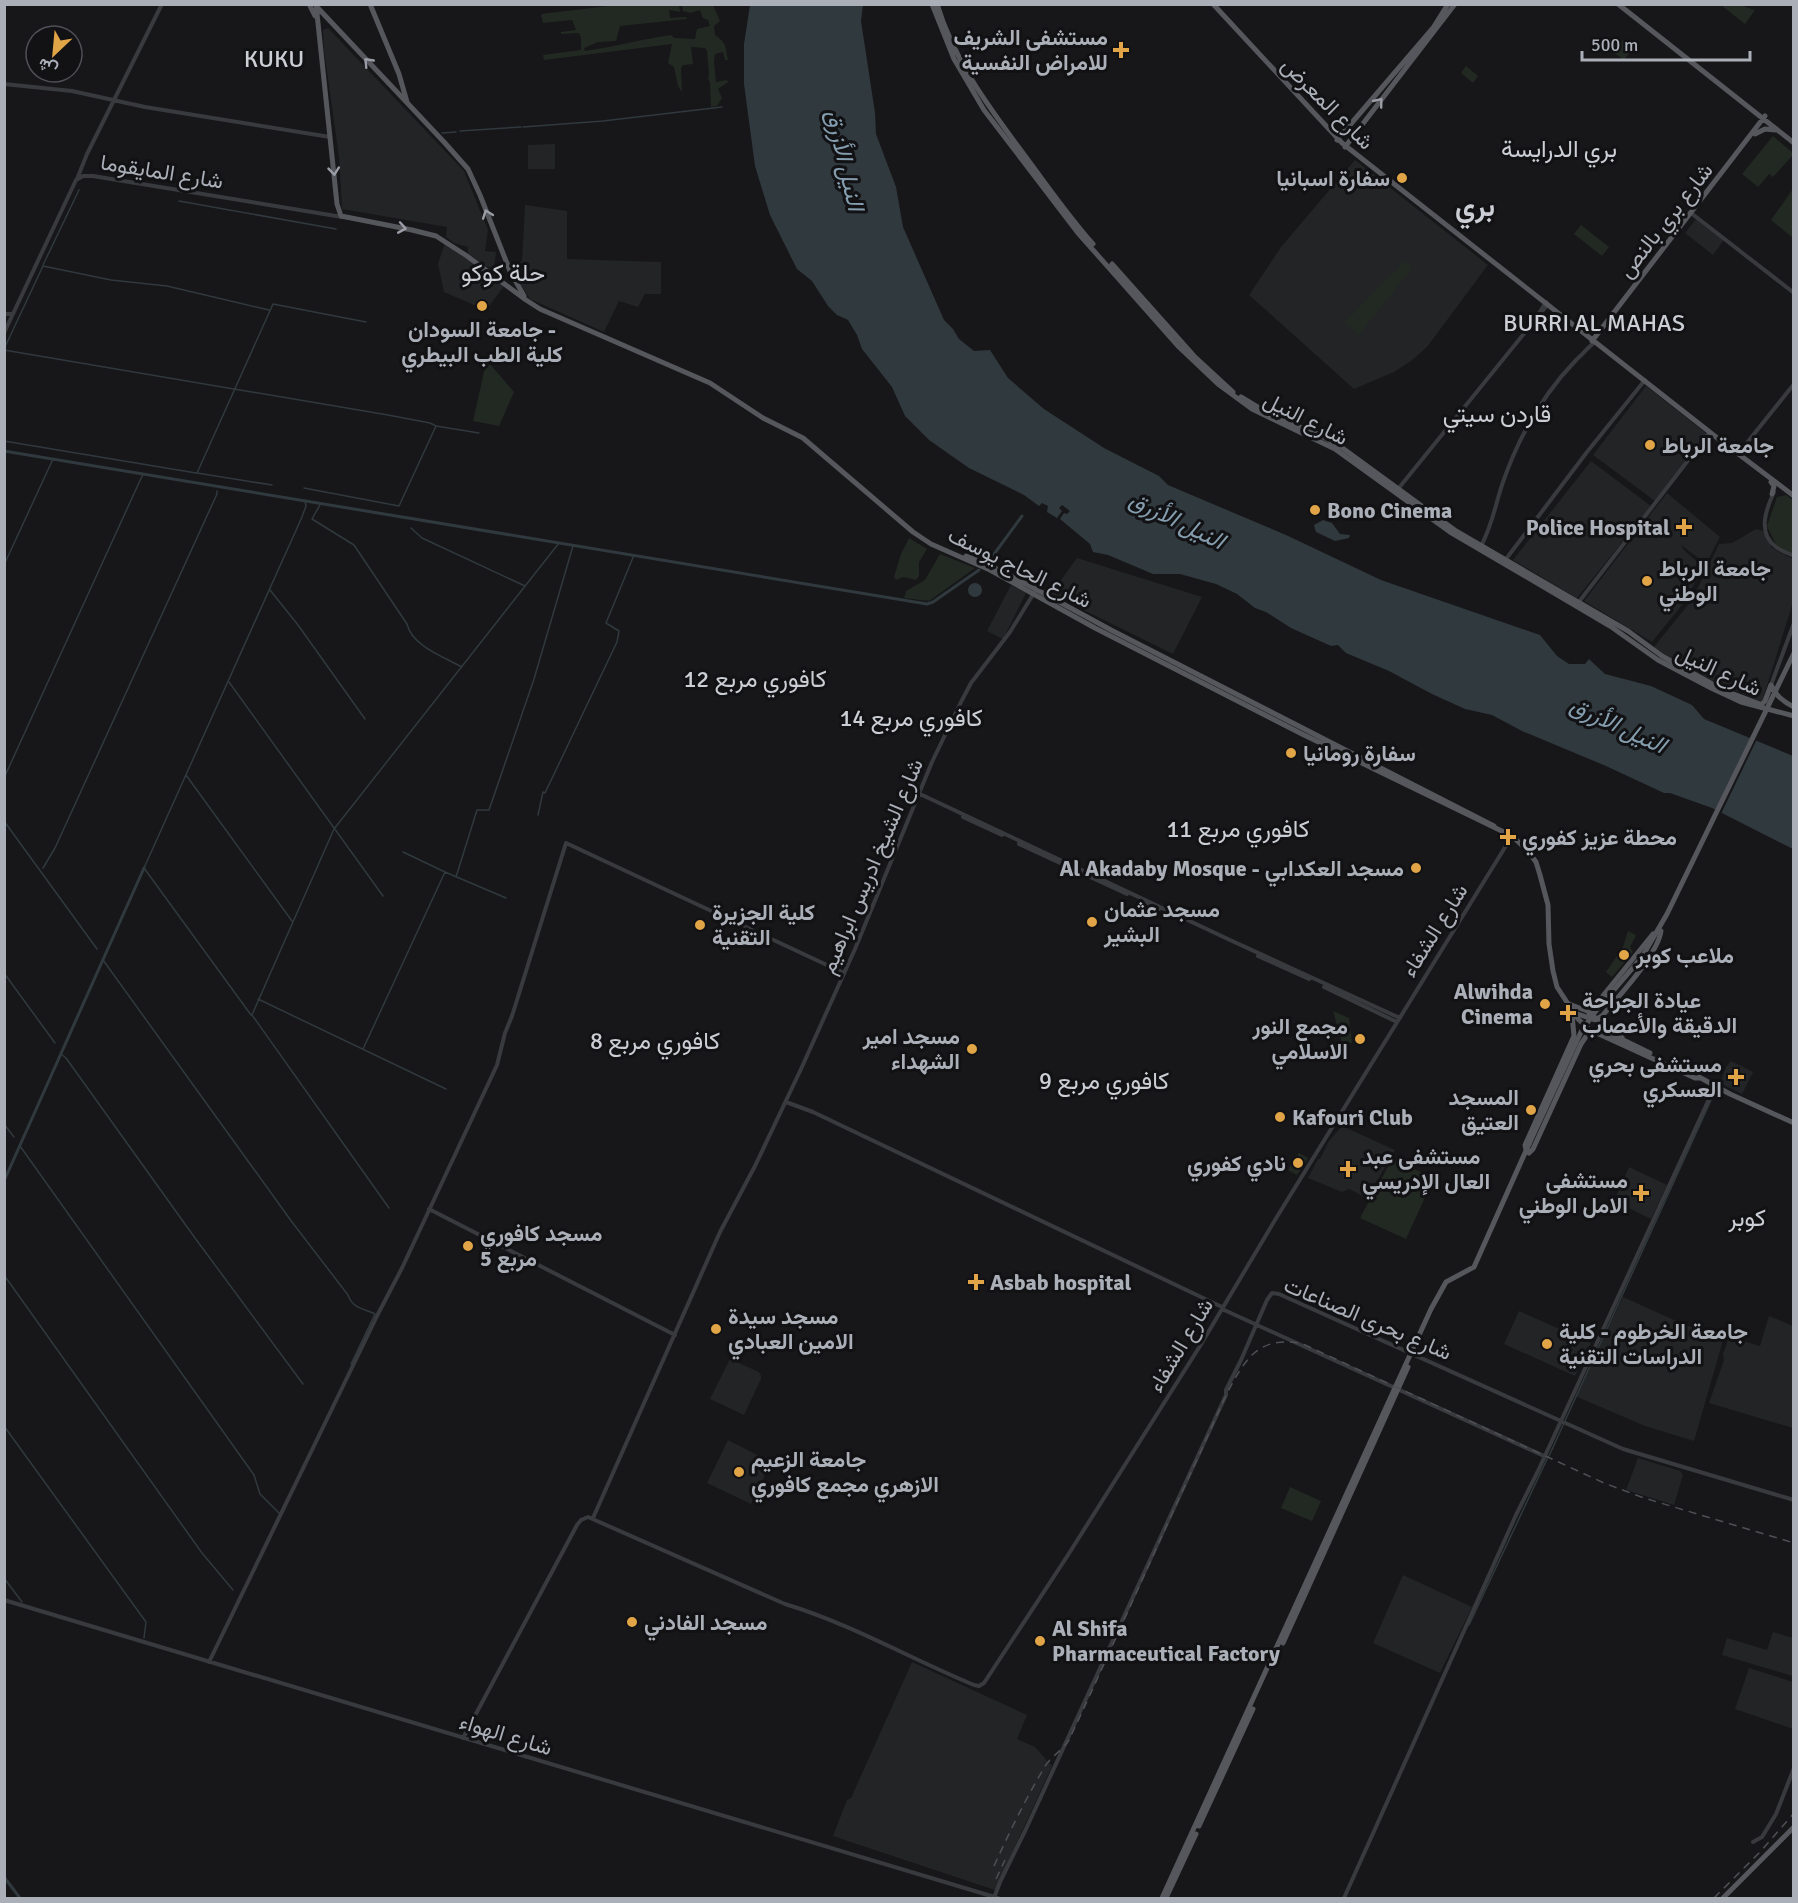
<svg xmlns="http://www.w3.org/2000/svg" width="1798" height="1903" font-family="Signika,Vazirmatn,sans-serif">
<rect width="100%" height="100%" fill="#171719"/>
<!-- built -->
<path fill="#232426" d="M328 28 464 171 488 230 485 251 496 252 494 269 485 266 468 253V247L454 243 446 237 447 227 342 209 339 157 324 50 323 30Z
M555 144V169H528V145Z
M1355 160 1488 265 1427 347 1411 361 1394 372 1354 389 1249 295 1281 247Z
M525 205 567 211V259L661 262V294H645L638 307 619 301 604 332 530 299 519 282 513 265 522 261Z
M1696 219 1724 240 1713 255 1685 233Z
M445 243 505 285 486 310 444 292 438 264Z
M1646 386 1707 434 1655 501 1593 455Z
M1591 461 1651 506 1577 598 1513 560Z
M1667 493 1720 537 1706 564 1681 545 1683 549 1703 567 1702 571 1682 605 1652 642 1584 601Z
M1756 529 1763 531 1772 548 1793 559V602L1762 702 1711 680 1653 648 1692 600 1719 544 1732 543Z
M1077 558 1202 597 1173 654 1051 594Z
M1011 585 1026 593 1003 639 987 631Z
M1731 1061 1753 1072 1742 1094 1720 1083 1726 1067Z
M1342 1126 1395 1150 1367 1198 1349 1189 1342 1192 1308 1178 1318 1159H1320L1329 1141Z
M1629 1167 1667 1185 1651 1219 1614 1201Z
M1623 1297 1685 1325 1724 1337 1694 1441 1645 1426 1575 1396Z
M1519 1311 1591 1343 1575 1376 1504 1344Z
M1769 1316 1793 1326V1428L1709 1403 1724 1360 1723 1354 1729 1337 1760 1346Z
M730 1359 759 1372 761 1376V1379L744 1415 710 1399Z
M728 1440 771 1462 751 1504 707 1483Z
M1638 1458 1680 1471 1683 1475 1674 1505 1626 1490Z
M1403 1575 1472 1607 1440 1673 1373 1643Z
M1773 1632 1793 1638V1676L1722 1655 1727 1638 1767 1650Z
M912 1662 1027 1715 1017 1739 1035 1747 1052 1766 995 1890 833 1836 847 1800 851 1798Z
M1749 1668 1793 1682V1729L1735 1709Z"/>
<!-- green -->
<path fill="#222922" d="M617 5H679L680 12 669 10 670 18 686 17 687 19 620 26 616 41 598 42 584 48 585 51C614 47 641 39 671 35L674 38 695 39 697 29 710 26 708 20 703 18 700 10 690 13 683 11 682 5H713L720 21 714 26 715 35C727 44 725 45 728 60H725L723 52 715 54 714 61 716 82 727 80 728 82 718 89 722 98 717 106 711 107 710 83 708 78 709 74 707 51 705 48 691 47 693 64 683 65 681 68 682 92 678 86 674 67 668 63 672 44 544 60 543 55 581 50V38L579 33 561 34V32L576 30 572 20 543 23 541 14Z
M1721 5H1739L1755 10 1745 24Z
M1623 40 1633 48 1624 60 1613 52Z
M1466 66 1478 76 1473 83 1461 73Z
M1773 136 1793 153V155L1773 177 1769 174 1758 187 1742 174Z
M1793 189V238L1771 220Z
M1581 225 1609 247 1602 256 1574 234Z
M1404 261 1413 267 1359 335 1344 323 1393 272 1395 273Z
M486 363H489L514 392 499 426 473 421Z
M1786 495 1793 500V555L1777 547 1767 526 1777 497Z
M909 538 927 549 919 562V576L916 580 904 577 896 580 894 577 901 554Z
M940 554 975 568 929 601 904 598 906 591 925 580Z
M1628 931 1636 935 1630 947 1633 952 1612 977 1606 972 1623 947Z
M1333 1011 1349 1018 1352 1043H1342Z
M1299 1153 1308 1158 1297 1175 1288 1170Z
M1392 1159 1434 1178 1431 1184H1429L1426 1191 1427 1193 1406 1239 1360 1218Z
M1290 1487 1321 1501 1312 1521 1281 1508Z"/>
<!-- water -->
<path fill="#30393e" d="M750 5H863L861 21 875 113 876 134 896 187 903 227 944 320 953 329 959 339 974 351 990 350 1008 378 1044 409 1104 448 1159 476 1168 485 1286 535 1381 580 1540 635 1557 656 1569 664H1585L1589 659 1605 674 1651 686 1692 705 1704 719 1793 756V849L1712 808 1670 793H1664L1606 766 1522 731 1492 715 1465 709 1432 694 1389 671 1346 653 1338 645 1331 646 1291 628 1266 612 1255 608 1237 594 1216 584 1180 574H1153L1108 555 1093 552 1090 544 1060 519 1064 513 1067 514 1070 511 1062 505 1059 508 1062 511 1057 518 1047 512 1048 506 1042 503 1039 506 1024 495 969 468 929 440 905 416 892 387 862 349 857 335 848 320 837 315 828 306 812 281 797 269 770 215 755 166 744 84V44Z
M1323 520 1332 523 1340 534 1350 535 1349 538 1335 541 1316 532 1314 525Z
M968 590a7 7 0 1 1 14 0a7 7 0 1 1-14 0Z"/>
<!-- pier -->
<path fill="#171719" d="M1752 734 1758 737 1720 816 1714 813Z"/>
<g fill="none" stroke-linecap="round" stroke-linejoin="round">
<!-- stream -->
<path stroke="#30393e" stroke-width="1.5" d="M523 127 603 121 722 107
M460 131 521 127
M442 133 456 132
M179 201 336 229
M43 265 79 190
M4 349 43 266 111 280 167 286 269 310
M4 350 388 415 430 423 436 426
M4 441 196 473
M272 485 197 473 273 304 366 322
M304 488 399 506 436 426 479 433
M321 503 312 519 354 545 407 624C412 646 444 657 462 667
M411 528 422 538 525 586
M4 565 53 459
M270 590 298 625 365 719
M229 682 383 896
M186 775 292 921
M4 778 143 474
M538 815 543 792 545 793 617 642 619 631 606 623 634 555
M4 821 97 949
M43 868 55 848 217 494V491
M445 872 506 898
M456 877 477 810H489L534 679 573 546
M103 960 292 1222 348 1295C353 1309 363 1308 375 1314L351 1364
M4 973 55 1043
M258 999 446 1089
M251 1015 144 868 302 517 306 506 305 501
M363 1049 445 872 403 852
M61 1054 66 1058 195 1238 303 1384
M4 1124 14 1137
M20 1146 254 1475 260 1494 279 1513
M389 1208 252 1015 334 829 559 543
M4 1275 202 1553 233 1590
M4 1426 146 1622 144 1638
M1549 1456 1712 1098
M4 1578 22 1602
M1469 1625 1548 1457"/>
<!-- canal -->
<path stroke="#30393e" stroke-width="3" d="M4 451 927 604 933 602 979 570
M989 561 1022 516
M4 1181 144 868
M4 1877 20 1898"/>
<!-- minor -->
<path stroke="#393a3e" stroke-width="4" d="M4 84 72 91 145 107 330 137
M77 179 87 154 162 4
M1691 213 1794 293
M4 314H13
M1538 315 1546 302
M4 333 76 180 83 176H93L342 217
M1738 454 1794 384
M1398 489 1548 304
M1774 492C1766 509 1757 533 1776 547 1781 551 1788 553 1794 556
M1481 546C1492 526 1495 506 1502 485 1518 438 1543 394 1577 359 1583 354 1588 347 1594 343
M1506 559 1587 452 1645 380
M1578 603 1710 432
M1771 685 1794 623
M920 794 1230 940 1400 1018
M963 817 1002 835
M1019 844 1127 894
M1142 901 1159 909
M1258 956 1309 979
M1324 987 1397 1022
M786 1102 813 1112 1222 1307
M429 1209 675 1335
M1222 1309 1544 1456
M593 1518 720 1232 755 1166 801 1069 855 949 932 762 961 702 971 683 1010 632 1034 593
M4 1600 998 1898
M209 1662 378 1314 402 1268 497 1065 505 1033 512 1016 566 843 844 973
M463 1738 577 1525 581 1520 588 1517 785 1604C851 1624 911 1659 974 1685L979 1686 984 1683 1068 1555 1200 1346 1275 1220 1512 836
M1753 1842 1762 1837 1776 1814 1794 1768
M994 1898 1000 1882 1026 1829 1226 1395V1390L1241 1360 1267 1300 1272 1293 1279 1294 1623 1449 1794 1500
M1344 1898 1516 1515 1538 1471 1715 1086"/>
<!-- major -->
<path stroke="#55575c" stroke-width="5" d="M309 4 315 16
M316 4 337 204 341 216 412 230 436 236 467 256 526 300 540 309 710 383 763 418 803 438 913 532 931 544 990 570 1095 628 1302 734 1512 836 1528 851 1536 862 1540 875 1548 905 1549 944 1553 971 1557 987 1578 1019 1590 1030 1695 1078H1701
M370 4 399 74 407 102
M932 4 954 59 984 110 1078 233 1179 347 1218 384 1252 409 1335 449 1450 532 1610 626 1658 660 1711 688 1741 702 1794 716
M937 4C955 64 992 111 1028 160 1049 188 1069 217 1093 244
M1213 4 1342 143 1716 437 1794 496
M1618 4 1794 143
M316 6 444 142 468 169 480 195 510 271 524 296
M1755 134 1765 129 1776 130
M1337 140 1433 28 1448 4
M1345 147 1455 4
M1112 264 1194 356 1233 392
M1592 341 1765 116
M1241 397 1274 417 1318 434 1341 447 1456 531 1628 631 1662 656 1723 690 1760 704
M1771 482 1774 486 1772 494
M966 556 983 562 1028 585 1111 630 1494 826
M1771 685C1775 695 1784 702 1794 707
M1762 704 1765 701 1771 685
M1569 1004 1590 1012 1609 1033 1650 1053
M1581 1008 1599 1000
M1575 1013 1595 1020 1603 1015C1619 996 1658 954 1661 931
M1589 1013 1653 934
M1603 1015C1601 1027 1613 1031 1622 1037
M1699 1077 1730 1094 1794 1123
M1526 1150 1525 1145 1574 1036 1572 1014
M1529 1153 1533 1149 1581 1044 1587 1035 1594 1033
M1283 1643 1408 1367
M1199 1826 1253 1709
M1162 1898 1431 1309 1446 1282 1474 1267 1529 1144
M1166 1898 1196 1834
M1723 1898 1794 1827"/>
<!-- rail -->
<path stroke="#4e5055" stroke-width="1.5" stroke-dasharray="8 6" stroke-linecap="butt" d="M994 1866C1009 1833 1025 1800 1044 1768 1050 1757 1062 1751 1069 1740 1114 1644 1156 1547 1201 1451 1213 1425 1233 1373 1252 1355 1267 1341 1284 1340 1303 1344L1604 1483 1644 1498 1794 1543
M996 1879 1005 1860
M1714 1898 1761 1851 1794 1813"/>
<!-- major-bridge -->
<path stroke="#55575c" stroke-width="5" d="M1529 1144 1581 1032 1594 1013 1642 957 1667 914 1794 653"/>
</g>
<!-- one-way arrows -->
<defs><path id="oneway-chevron" d="M-2-3.5L2.5 0L-2 3.5" fill="none" stroke-width="1.6" stroke-linecap="round" stroke-linejoin="round" transform="scale(1.5)"/></defs>
<g stroke="#9a9da6">
<use href="#oneway-chevron" transform="translate(368 62) rotate(-134)"/>
<use href="#oneway-chevron" transform="translate(1379 102) rotate(-51)"/>
<use href="#oneway-chevron" transform="translate(334 171) rotate(84)"/>
<use href="#oneway-chevron" transform="translate(487 214) rotate(-110)"/>
<use href="#oneway-chevron" transform="translate(402 228) rotate(10)"/>
</g>
<!-- markers -->
<g fill="#e1a547" stroke="#121214" stroke-width="2">
<path d="M1118 41h6v6h6v6h-6v6h-6v-6h-6v-6h6z"/>
<circle cx="1402" cy="178" r="6"/>
<circle cx="482" cy="306" r="6"/>
<circle cx="1650" cy="445" r="6"/>
<circle cx="1315" cy="510" r="6"/>
<path d="M1681 518h6v6h6v6h-6v6h-6v-6h-6v-6h6z"/>
<circle cx="1647" cy="581" r="6"/>
<circle cx="1291" cy="753" r="6"/>
<path d="M1505 828h6v6h6v6h-6v6h-6v-6h-6v-6h6z"/>
<circle cx="1416" cy="868" r="6"/>
<circle cx="1092" cy="922" r="6"/>
<circle cx="700" cy="925" r="6"/>
<circle cx="1624" cy="955" r="6"/>
<circle cx="1545" cy="1004" r="6"/>
<path d="M1565 1004h6v6h6v6h-6v6h-6v-6h-6v-6h6z"/>
<circle cx="1360" cy="1039" r="6"/>
<circle cx="972" cy="1049" r="6"/>
<path d="M1733 1068h6v6h6v6h-6v6h-6v-6h-6v-6h6z"/>
<circle cx="1531" cy="1110" r="6"/>
<circle cx="1280" cy="1117" r="6"/>
<circle cx="1298" cy="1163" r="6"/>
<path d="M1345 1160h6v6h6v6h-6v6h-6v-6h-6v-6h6z"/>
<path d="M1638 1184h6v6h6v6h-6v6h-6v-6h-6v-6h6z"/>
<circle cx="468" cy="1246" r="6"/>
<path d="M973 1273h6v6h6v6h-6v6h-6v-6h-6v-6h6z"/>
<circle cx="716" cy="1329" r="6"/>
<circle cx="1547" cy="1344" r="6"/>
<circle cx="739" cy="1472" r="6"/>
<circle cx="632" cy="1622" r="6"/>
<circle cx="1040" cy="1641" r="6"/>
</g>
<g text-anchor="middle" stroke-width="6" stroke-linejoin="round" paint-order="stroke">
<!-- poi labels -->
<g font-size="22" font-weight="bold" fill="#abafb8" stroke="#121214" text-anchor="start">
<text x="1108" y="45" text-anchor="end">مستشفى الشريف<tspan x="1108" dy="25">للامراض النفسية</tspan></text>
<text x="1390" y="186" text-anchor="end">سفارة اسبانيا</text>
<text x="482" y="337" text-anchor="middle">جامعة السودان -<tspan x="482" dy="25">كلية الطب البيطري</tspan></text>
<text x="1662" y="453">جامعة الرباط</text>
<text x="1327" y="518">Bono Cinema</text>
<text x="1670" y="535" text-anchor="end">Police Hospital</text>
<text x="1659" y="576">جامعة الرباط<tspan x="1659" dy="25">الوطني</tspan></text>
<text x="1303" y="761">سفارة رومانيا</text>
<text x="1522" y="845">محطة عزيز كفوري</text>
<text x="1404" y="876" text-anchor="end">Al Akadaby Mosque - مسجد العكدابي</text>
<text x="1104" y="917">مسجد عثمان<tspan x="1104" dy="25">البشير</tspan></text>
<text x="712" y="920">كلية الجزيرة<tspan x="712" dy="25">التقنية</tspan></text>
<text x="1636" y="963">ملاعب كوبر</text>
<text x="1533" y="999" text-anchor="end">Alwihda<tspan x="1533" dy="25">Cinema</tspan></text>
<text x="1582" y="1008">عيادة الجراحة<tspan x="1582" dy="25">الدقيقة والأعصاب</tspan></text>
<text x="1348" y="1034" text-anchor="end">مجمع النور<tspan x="1348" dy="25">الاسلامي</tspan></text>
<text x="960" y="1044" text-anchor="end">مسجد امير<tspan x="960" dy="25">الشهداء</tspan></text>
<text x="1722" y="1072" text-anchor="end">مستشفى بحري<tspan x="1722" dy="25">العسكري</tspan></text>
<text x="1519" y="1105" text-anchor="end">المسجد<tspan x="1519" dy="25">العتيق</tspan></text>
<text x="1292" y="1125">Kafouri Club</text>
<text x="1362" y="1164">مستشفى عبد<tspan x="1362" dy="25">العال الإدريسي</tspan></text>
<text x="1286" y="1171" text-anchor="end">نادي كفوري</text>
<text x="1628" y="1188" text-anchor="end">مستشفى<tspan x="1628" dy="25">الامل الوطني</tspan></text>
<text x="480" y="1241">مسجد كافوري<tspan x="480" dy="25">مربع 5</tspan></text>
<text x="990" y="1290">Asbab hospital</text>
<text x="728" y="1324">مسجد سيدة<tspan x="728" dy="25">الامين العبادي</tspan></text>
<text x="1559" y="1339">جامعة الخرطوم - كلية<tspan x="1559" dy="25">الدراسات التقنية</tspan></text>
<text x="751" y="1467">جامعة الزعيم<tspan x="751" dy="25">الازهري مجمع كافوري</tspan></text>
<text x="644" y="1630">مسجد الفادني</text>
<text x="1052" y="1636">Al Shifa<tspan x="1052" dy="25">Pharmaceutical Factory</tspan></text>
</g>
<!-- street labels -->
<g font-size="22" fill="#abafb8" stroke="#121214">
<text transform="translate(1328 103) rotate(45)" y="8">شارع المعرض</text>
<text transform="translate(162 171) rotate(9)" y="8">شارع المايقوما</text>
<text transform="translate(1665 220) rotate(-52)" y="8">شارع بري بالنص</text>
<text transform="translate(1306 418) rotate(27)" y="8">شارع النيل</text>
<text transform="translate(1020 567) rotate(26)" y="8">شارع الحاج يوسف</text>
<text transform="translate(1719 670) rotate(25)" y="8">شارع النيل</text>
<text transform="translate(871 866) rotate(-67)" y="8">شارع الشيخ ادريس ابراهيم</text>
<text transform="translate(1434 930) rotate(-58)" y="8">شارع الشفاء</text>
<text transform="translate(1368 1318) rotate(23)" y="8">شارع بحرى الصناعات</text>
<text transform="translate(1180 1345) rotate(-59)" y="8">شارع الشفاء</text>
<text transform="translate(506 1734) rotate(17)" y="8">شارع الهواء</text>
</g>
<!-- neighbourhood labels -->
<g font-size="24" fill="#cbced4" stroke="#121214">
<text x="274" y="67">KUKU</text>
<text x="1559" y="157">بري الدرايسة</text>
<text x="503" y="281">حلة كوكو</text>
<text x="1594" y="331">BURRI AL MAHAS</text>
<text x="1497" y="422">قاردن سيتي</text>
<text x="755" y="687">كافوري مربع 12</text>
<text x="911" y="726">كافوري مربع 14</text>
<text x="1238" y="837">كافوري مربع 11</text>
<text x="655" y="1049">كافوري مربع 8</text>
<text x="1104" y="1089">كافوري مربع 9</text>
<text x="1747" y="1226">كوبر</text>
</g>
<!-- water labels -->
<g font-size="24" font-style="italic" fill="#859eaf" stroke="#121214">
<text transform="translate(845 160) rotate(77)" y="8">النيل الأزرق</text>
<text transform="translate(1177 520) rotate(26)" y="8">النيل الأزرق</text>
<text transform="translate(1618 725) rotate(25)" y="8">النيل الأزرق</text>
</g>
<!-- district labels -->
<g font-size="28" font-weight="bold" fill="#cbced4" stroke="#121214">
<text x="1475" y="216">بري</text>
</g>
</g>
<!-- border -->
<rect width="1798" height="1903" fill="none" stroke="#abafb8" stroke-width="12"/>
<!-- north arrow -->
<g transform="translate(54 54) rotate(206)"><circle r="28" fill="#121214" stroke="#4f5156" stroke-width="1.5"/>
<path d="M0-4.5L10 22L0 15L-10 22Z" fill="#e1a547"/>
<text y="-9" font-size="16" font-weight="bold" text-anchor="middle" fill="#abafb8">ش</text>
</g>
<!-- scale -->
<path d="M1582 51v9h168v-9" fill="none" stroke="#abafb8" stroke-width="3"/>
<text x="1591" y="51" font-size="18" fill="#abafb8" stroke="#121214" stroke-width="4.5" paint-order="stroke">500 m</text>
</svg>
